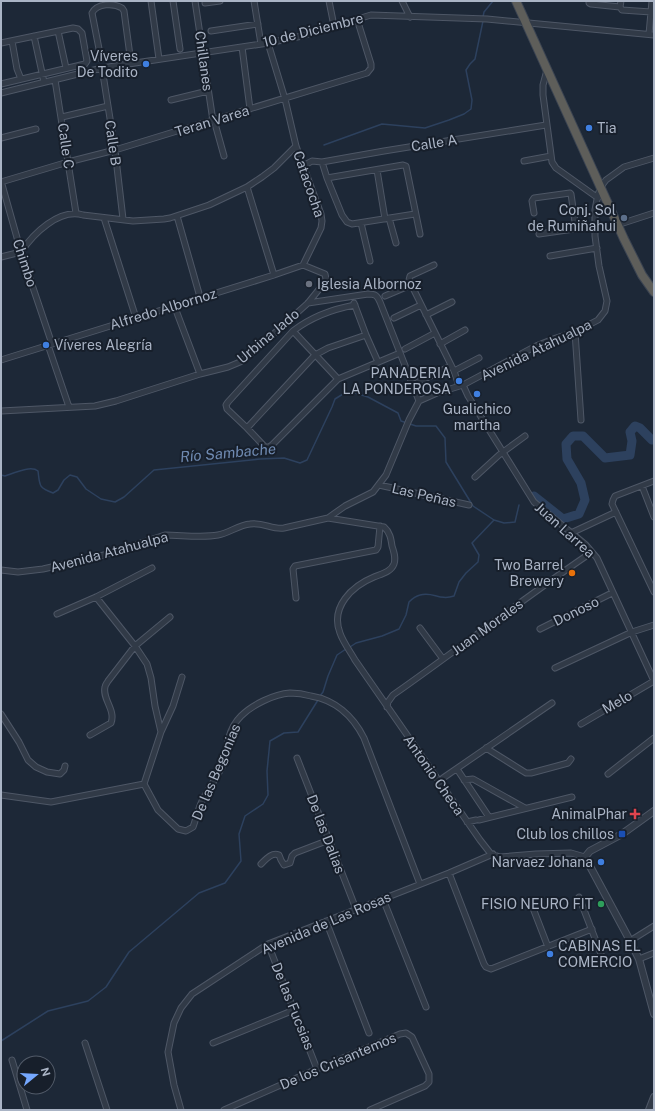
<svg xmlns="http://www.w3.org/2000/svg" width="655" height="1111" font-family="'Public Sans',sans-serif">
<rect width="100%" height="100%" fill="#1d2837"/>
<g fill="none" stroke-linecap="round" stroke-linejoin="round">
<!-- stream -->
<path stroke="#2d415e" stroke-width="1.5" d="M483 17 484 12 493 1
M324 145 382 124 425 128 449 120 464 114 471 109 472 100 466 70 470 64 475 59 483 21
M1 475 5 476C14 473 31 465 38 471 40 486 38 487 53 493L58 490 64 480 70 475 77 477 86 489 101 499 115 502 124 497 154 470 260 459 284 458 300 463 307 460 332 407 335 399 343 394 355 393 368 397 398 413 401 421 416 426H436L445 438 446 462 473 506 494 520 504 523 515 522 519 505
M350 647 356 643 382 636 399 629 406 615 409 602C412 599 416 596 420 595 433 591 439 601 454 596L459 582 466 573 478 562 479 555 472 543 494 520
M320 696 323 692 328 676 337 655 346 649
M1 1041 48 1011 88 1001 106 987 129 952 199 893 225 883 241 861 239 834 245 816 263 804 268 795 267 771 270 741 284 733 298 732 318 700"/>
<!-- river -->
<path stroke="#2d415e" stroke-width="9" d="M534 496 563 519 579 514 585 500 581 483 567 459 566 444 573 436H583L605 458 630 455 632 441 630 432 635 426 640 428 652 440 654 439"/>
<defs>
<path id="minor" d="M151 1 159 59
M173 1 180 49
M195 1 213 121
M254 1 261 44
M329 1 334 26
M402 1 410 17
M589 1V3L591 4 620 7
M621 1 620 7 622 10 651 12
M205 3 220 1
M58 31 66 68
M211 31 258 24
M649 34 652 1
M34 36 44 82
M12 41 17 69 21 79
M1 43 73 28 78 29 82 33 87 61 85 64 1 84
M242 47 250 109
M101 59 92 13C97 3 114 3 122 8L124 11 131 63
M102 68 115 150 123 219
M547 70 543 85V95L552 162 556 168 598 198
M55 80 76 213
M1 93 102 68 268 43 302 36 371 15 487 19 654 35
M171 100 208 91
M62 117 108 106
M214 120 224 156
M1 138 36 129
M524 161 551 156
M322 162 327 178 342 215 347 222 352 224 415 214
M303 166 312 161 322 162 384 151 546 125
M377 170 385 219
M327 178 403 165 406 166 420 234
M1 181 21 252 52 344
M1 182 68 162 115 150 367 73 371 68V64L357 19
M247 187 274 275
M534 213 532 201 534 198 570 193 571 194 576 229
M177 216 200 297
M104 218 136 318
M389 218 396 243
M361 223 370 261
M617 225 654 213
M539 234 595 226
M550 256 597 248
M1 257 21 252C33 234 59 208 83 215L133 221 164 219 170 218 209 205 247 187 262 177 274 168 296 146
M434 265 410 276 409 280 454 371 459 386
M385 296 411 285
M308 303 368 294C375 294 377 295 380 302L419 401
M354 303 366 335 378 362
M174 305 200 374
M355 305C333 309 310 318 293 331L228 402 226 405 227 409 247 428 265 447H269L272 445 338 379 400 353
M426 315 452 302
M394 318 421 305
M293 331 338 379
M575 332 581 420
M440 344 465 330
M48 345 69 407
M405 349 435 333
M1 360 274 275 303 265
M454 371 479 358
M418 382 451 366
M463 385 468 396 534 502 586 545 597 558 654 681
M1 411 95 406 116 401 200 374 228 367 240 362 270 337 308 303 325 282 326 279 325 274 303 265 321 228 322 221 321 214 296 146 285 99 268 43
M247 428 315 355 328 348 366 335
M475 477 499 455 525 436
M654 481 615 496 613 500 612 504 654 592
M379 485 469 505
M642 486 654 517
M328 518 384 527C390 532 391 539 392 546 394 552 396 558 394 564 391 572 381 574 374 577 352 586 330 607 340 633 343 642 350 651 355 660L480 840 491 854 500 857 536 854 571 853 585 857
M571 533 616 512
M1 570 18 572 43 569 104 555 165 535C181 535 202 538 218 535 229 533 239 525 250 524 263 522 273 530 284 528L328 518 345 506 373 492 386 475 409 420 419 401 437 393 463 385 536 346 556 338 575 332 598 320 605 311 607 301 599 266 595 236V210L598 194 603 184 606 180 624 167 654 158
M96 597 135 646 147 664 151 678 155 706 161 732 144 784 158 810 178 829 186 831 193 827C196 819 198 809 202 801 208 789 216 779 222 767 226 757 226 747 229 737 231 730 235 722 241 716 252 705 274 694 290 693 297 693 304 694 311 696 335 700 353 716 364 738L420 884
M296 598 293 569 295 566 376 550 378 547 380 526
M57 614 96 597 152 568
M420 628 443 659
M540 629 612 593
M555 668 632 632 654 625
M387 707 388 702 393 695C460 648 524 598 592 552
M1 714 19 742 28 760 36 767 47 772 60 774 64 770 65 766
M581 724 654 681
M161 732 173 706 182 677
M90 735 111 723C116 710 102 699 105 687 105 685 107 683 108 681L135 646 170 617
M486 748 526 773H531L568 763 571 759
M297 758 356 909
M457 769 489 817
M608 774 654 738
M443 778 552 703
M464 780 473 779 525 808
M1 795 51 802 144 784
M479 820 572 797
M467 822 476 820
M261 864C266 859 272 852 279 855L281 860 284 865 290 863 292 856 295 853 329 840
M449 873 484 964 486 967 491 969 592 929
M579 897 601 954
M383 899 426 1007
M531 903 548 947
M326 921 369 1033
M630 941 654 926
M268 944 317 1069
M639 959 654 953
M85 1043 107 1110
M213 1043 294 1010
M12 1060 27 1110
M181 1110 174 1085 168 1052 174 1023 181 1008 192 994 268 944 449 873 493 854
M224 1110 317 1069 400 1034 406 1033 412 1037 429 1074V1082L425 1086 370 1110"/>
<path id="tertiary" d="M654 811 622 834 590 851 585 857 628 937 639 959 654 1014
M649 1110 654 1097"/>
<path id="trunk" d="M516 1 624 239 642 275 654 292"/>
</defs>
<!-- minor casing -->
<use href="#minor" stroke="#4e5766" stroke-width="7"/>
<!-- tertiary casing -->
<use href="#tertiary" stroke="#4e5766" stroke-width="8"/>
<!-- trunk casing -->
<use href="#trunk" stroke="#3b4452" stroke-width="10"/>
<!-- minor -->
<use href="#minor" stroke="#313a47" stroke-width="5"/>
<!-- tertiary -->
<use href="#tertiary" stroke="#313a47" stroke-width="6"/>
<!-- trunk -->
<use href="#trunk" stroke="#5e5e5a" stroke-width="8"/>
</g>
<!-- markers -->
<g fill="#3f7fe0" stroke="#171f2b" stroke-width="1.5">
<circle cx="146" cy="64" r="4"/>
<circle cx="589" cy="128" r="4"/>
<circle cx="46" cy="345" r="4"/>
<circle cx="459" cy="381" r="4"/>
<circle cx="477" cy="394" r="4"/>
<circle cx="601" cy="862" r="4"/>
<circle cx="550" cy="954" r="4"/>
</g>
<circle fill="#5c6f8a" stroke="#171f2b" stroke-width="1.5" cx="624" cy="218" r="4"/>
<circle fill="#6b7280" stroke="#171f2b" stroke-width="1.5" cx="309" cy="284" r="4"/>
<circle fill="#e8710a" stroke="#171f2b" stroke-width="1.5" cx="572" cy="573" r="4"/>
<path fill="#e0444e" stroke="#171f2b" stroke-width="1.5" d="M633 808h4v4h4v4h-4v4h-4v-4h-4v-4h4z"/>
<rect fill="#1a4fb4" stroke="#171f2b" stroke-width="1.5" x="618" y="830" width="8" height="8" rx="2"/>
<circle fill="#2e9e5b" stroke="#171f2b" stroke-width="1.5" cx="601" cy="904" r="4"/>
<g text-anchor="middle" stroke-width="4" stroke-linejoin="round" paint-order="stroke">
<!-- street labels -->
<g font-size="14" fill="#aab4c5" stroke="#171f2b">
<text transform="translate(313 30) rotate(-14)" y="5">10 de Diciembre</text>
<text transform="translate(204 61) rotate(82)" y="5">Chillanes</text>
<text transform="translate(212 121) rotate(-17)" y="5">Teran Varea</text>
<text transform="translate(113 143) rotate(82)" y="5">Calle B</text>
<text transform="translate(434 143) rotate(-9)" y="5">Calle A</text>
<text transform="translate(66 146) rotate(82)" y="5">Calle C</text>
<text transform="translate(309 184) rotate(71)" y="5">Catacocha</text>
<text transform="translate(25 263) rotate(72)" y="5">Chimbo</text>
<text transform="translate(163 309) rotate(-17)" y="5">Alfredo Albornoz</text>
<text transform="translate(268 336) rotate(-40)" y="5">Urbina Jado</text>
<text transform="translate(536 350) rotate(-26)" y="5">Avenida Atahualpa</text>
<text transform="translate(424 495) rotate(13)" y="5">Las Peñas</text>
<text transform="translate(565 530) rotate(42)" y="5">Juan Larrea</text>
<text transform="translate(109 552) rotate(-15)" y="5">Avenida Atahualpa</text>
<text transform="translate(576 611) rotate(-26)" y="5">Donoso</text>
<text transform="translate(487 627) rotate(-36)" y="5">Juan Morales</text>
<text transform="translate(617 702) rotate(-30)" y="5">Melo</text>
<text transform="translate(216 772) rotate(-67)" y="5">De las Begonias</text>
<text transform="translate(434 775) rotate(55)" y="5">Antonio Checa</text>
<text transform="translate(326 834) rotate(69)" y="5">De las Dalias</text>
<text transform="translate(326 923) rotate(-23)" y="5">Avenida de Las Rosas</text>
<text transform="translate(293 1006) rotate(68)" y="5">De las Fucsias</text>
<text transform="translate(338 1061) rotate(-23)" y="5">De los Crisantemos</text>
</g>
<!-- poi labels -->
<g font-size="14" fill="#aab4c5" stroke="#171f2b" text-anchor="end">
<text x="138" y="61">Víveres<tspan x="138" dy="16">De Todito</tspan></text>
<text x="597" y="133" text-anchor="start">Tia</text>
<text x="616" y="215">Conj. Sol<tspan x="616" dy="16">de Rumiñahui</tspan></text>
<text x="317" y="289" text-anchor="start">Iglesia Albornoz</text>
<text x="54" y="350" text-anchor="start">Víveres Alegría</text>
<text x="451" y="378">PANADERIA<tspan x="451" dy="16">LA PONDEROSA</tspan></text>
<text x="477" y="414" text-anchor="middle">Gualichico<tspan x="477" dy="16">martha</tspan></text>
<text x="564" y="570">Two Barrel<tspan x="564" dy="16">Brewery</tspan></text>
<text x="627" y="819">AnimalPhar</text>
<text x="614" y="839">Club los chillos</text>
<text x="593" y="867">Narvaez Johana</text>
<text x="593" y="909">FISIO NEURO FIT</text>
<text x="558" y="951" text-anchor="start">CABINAS EL<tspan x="558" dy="16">COMERCIO</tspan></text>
</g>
<!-- water labels -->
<g font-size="15" font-style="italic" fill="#6f8ab1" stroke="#171f2b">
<text transform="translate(228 453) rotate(-5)" y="5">Río Sambache</text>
</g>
</g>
<!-- border -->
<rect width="655" height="1111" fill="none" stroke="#aab4c5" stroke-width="4"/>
<!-- north arrow -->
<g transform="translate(36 1075) rotate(72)"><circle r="19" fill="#171f2b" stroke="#525b69"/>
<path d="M0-3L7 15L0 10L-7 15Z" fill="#75a8ff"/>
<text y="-6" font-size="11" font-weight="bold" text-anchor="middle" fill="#aab4c5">N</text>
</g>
</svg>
